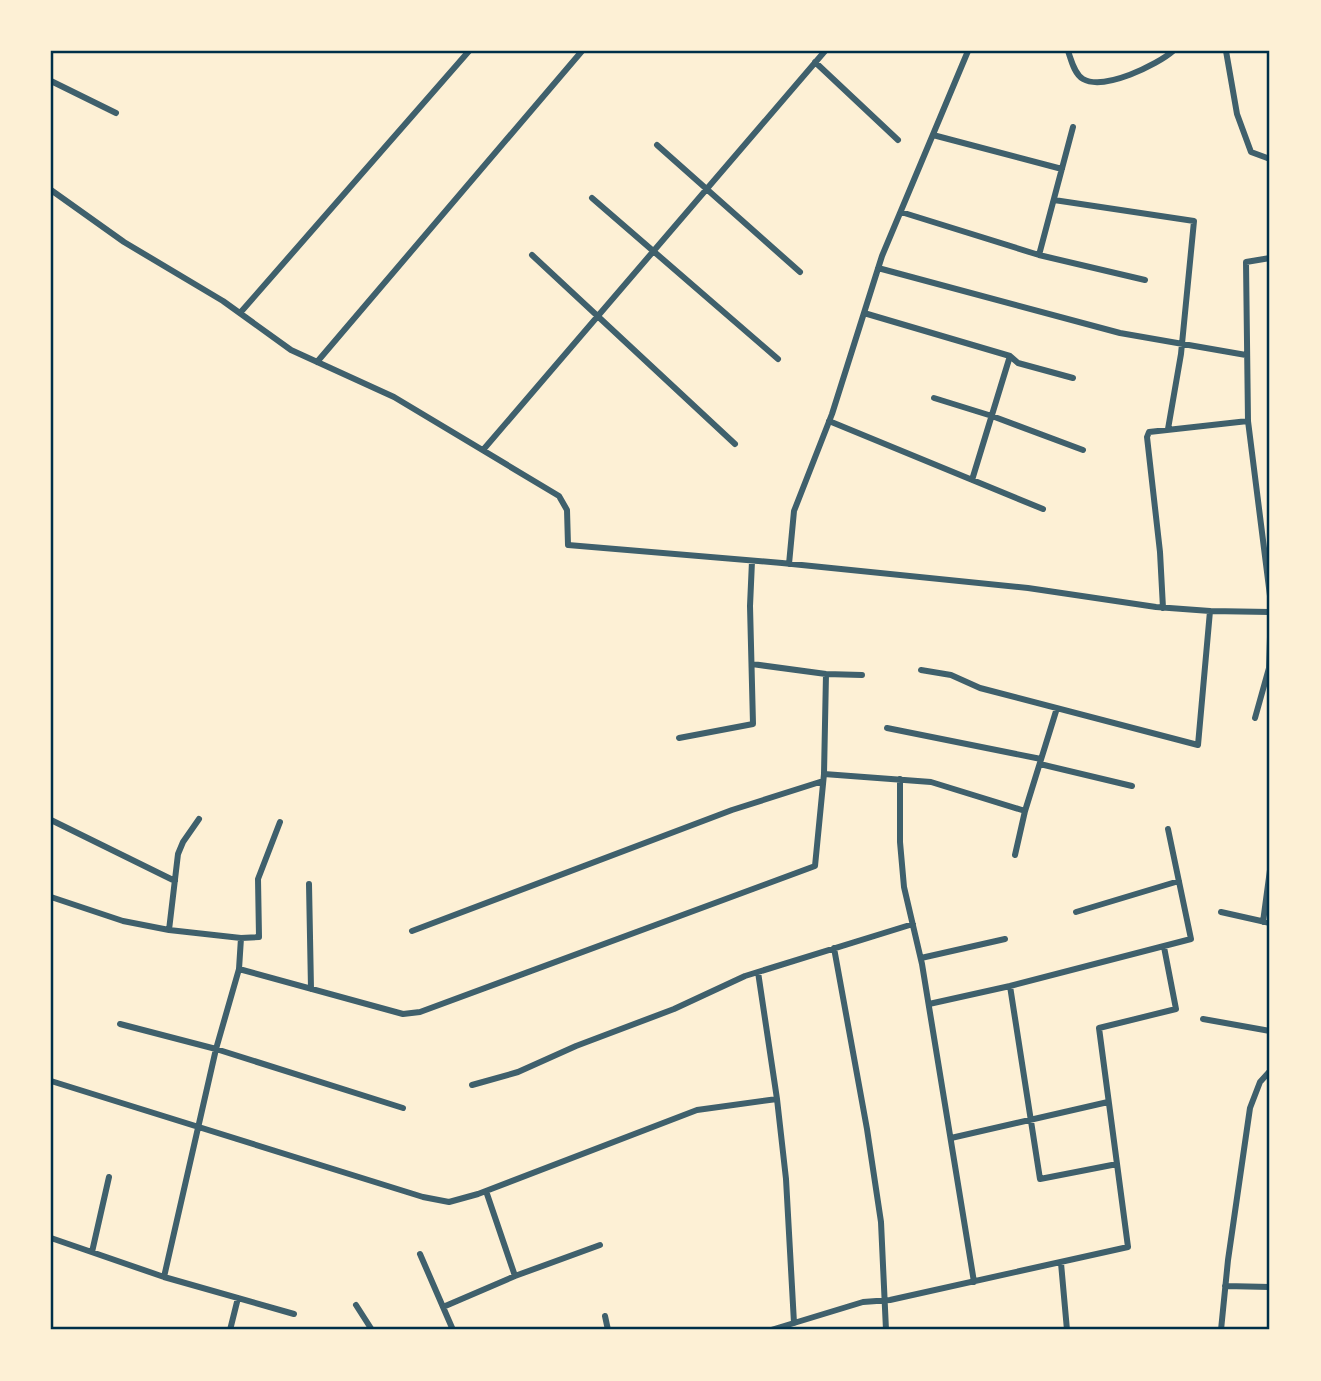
<svg xmlns="http://www.w3.org/2000/svg" width="1321" height="1381" font-family="'Nunito Sans',sans-serif">
<rect width="100%" height="100%" fill="#fdf0d5"/>
<g fill="none" stroke-linecap="round" stroke-linejoin="round">
<!-- minor -->
<path stroke="#3f606c" stroke-width="6" d="M1068 51C1071 59 1074 74 1083 79 1104 91 1157 65 1173 51
M1226 51 1237 114 1251 152 1270 159
M815 62 898 140
M51 81 116 113
M933 135 1062 169
M657 145 800 272
M51 190 124 242 223 301 291 350 394 397 559 496 567 510 568 545 782 563 1028 588 1156 607 1210 611 1270 612
M592 198 778 359
M1054 200 1194 221 1181 354 1168 429
M901 212 1039 255 1145 280
M532 255 735 444
M1039 255 1073 127
M1270 258 1246 262 1248 421 1270 596
M878 268 1120 333 1246 355
M240 313 469 51
M864 313 1010 356 1018 363 1073 378
M317 362 582 51
M934 398 992 416 1083 450
M829 421 1043 509
M483 450 825 51
M972 480 1010 356
M789 564 794 511 832 414 882 256 968 51
M1163 608 1160 552 1147 437 1149 432 1248 421
M752 664 826 674 862 675
M921 670 951 675 980 688 1198 745 1210 611
M1255 718 1269 668 1270 637
M887 728 1041 759
M679 738 753 724 750 606 752 561
M1040 764 1132 786
M824 774 931 782 1025 811
M900 779V842L904 887 922 964 974 1282
M51 820 175 881
M1015 855 1025 811 1057 708
M309 884 311 989
M51 897 123 921 169 930 241 938 239 969
M1076 912 1179 881
M1221 912 1270 923
M1263 922 1270 870
M169 930 178 854 183 842 199 819
M412 931 732 810 823 781
M241 938 259 937 258 879 280 822
M834 948 867 1129 881 1222 886 1330
M921 958 1005 939
M758 972 777 1099 786 1179 794 1323
M1010 986 1040 1179 1117 1164
M929 1004 1010 986 1191 939 1168 829
M1203 1019 1270 1031
M120 1024 216 1049 403 1108
M51 1081 423 1197 449 1202 478 1194 697 1110 777 1099
M472 1085 518 1072 576 1046 674 1009 745 976 913 924
M951 1138 1108 1102
M486 1191 515 1276
M51 1238 164 1277 294 1314
M92 1252 109 1177
M420 1254 453 1330H450
M1061 1263 1067 1330
M164 1277 216 1049 239 969 403 1014 420 1012 815 866 824 774 826 674
M1225 1286 1270 1287
M356 1305 372 1330
M443 1307 515 1276 600 1245
M605 1316 608 1330
M230 1330 238 1298
M771 1330 863 1302 890 1300 1128 1247 1099 1028 1176 1009 1164 947
M1221 1330 1228 1260 1250 1108 1260 1082 1270 1071"/>
</g>
<!-- border -->
<rect width="1321" height="1381" fill="none" stroke="#fdf0d5" stroke-width="105"/>
<rect x="52" y="52" width="1216" height="1276" fill="none" stroke="#003049" stroke-width="2.5"/>
</svg>
